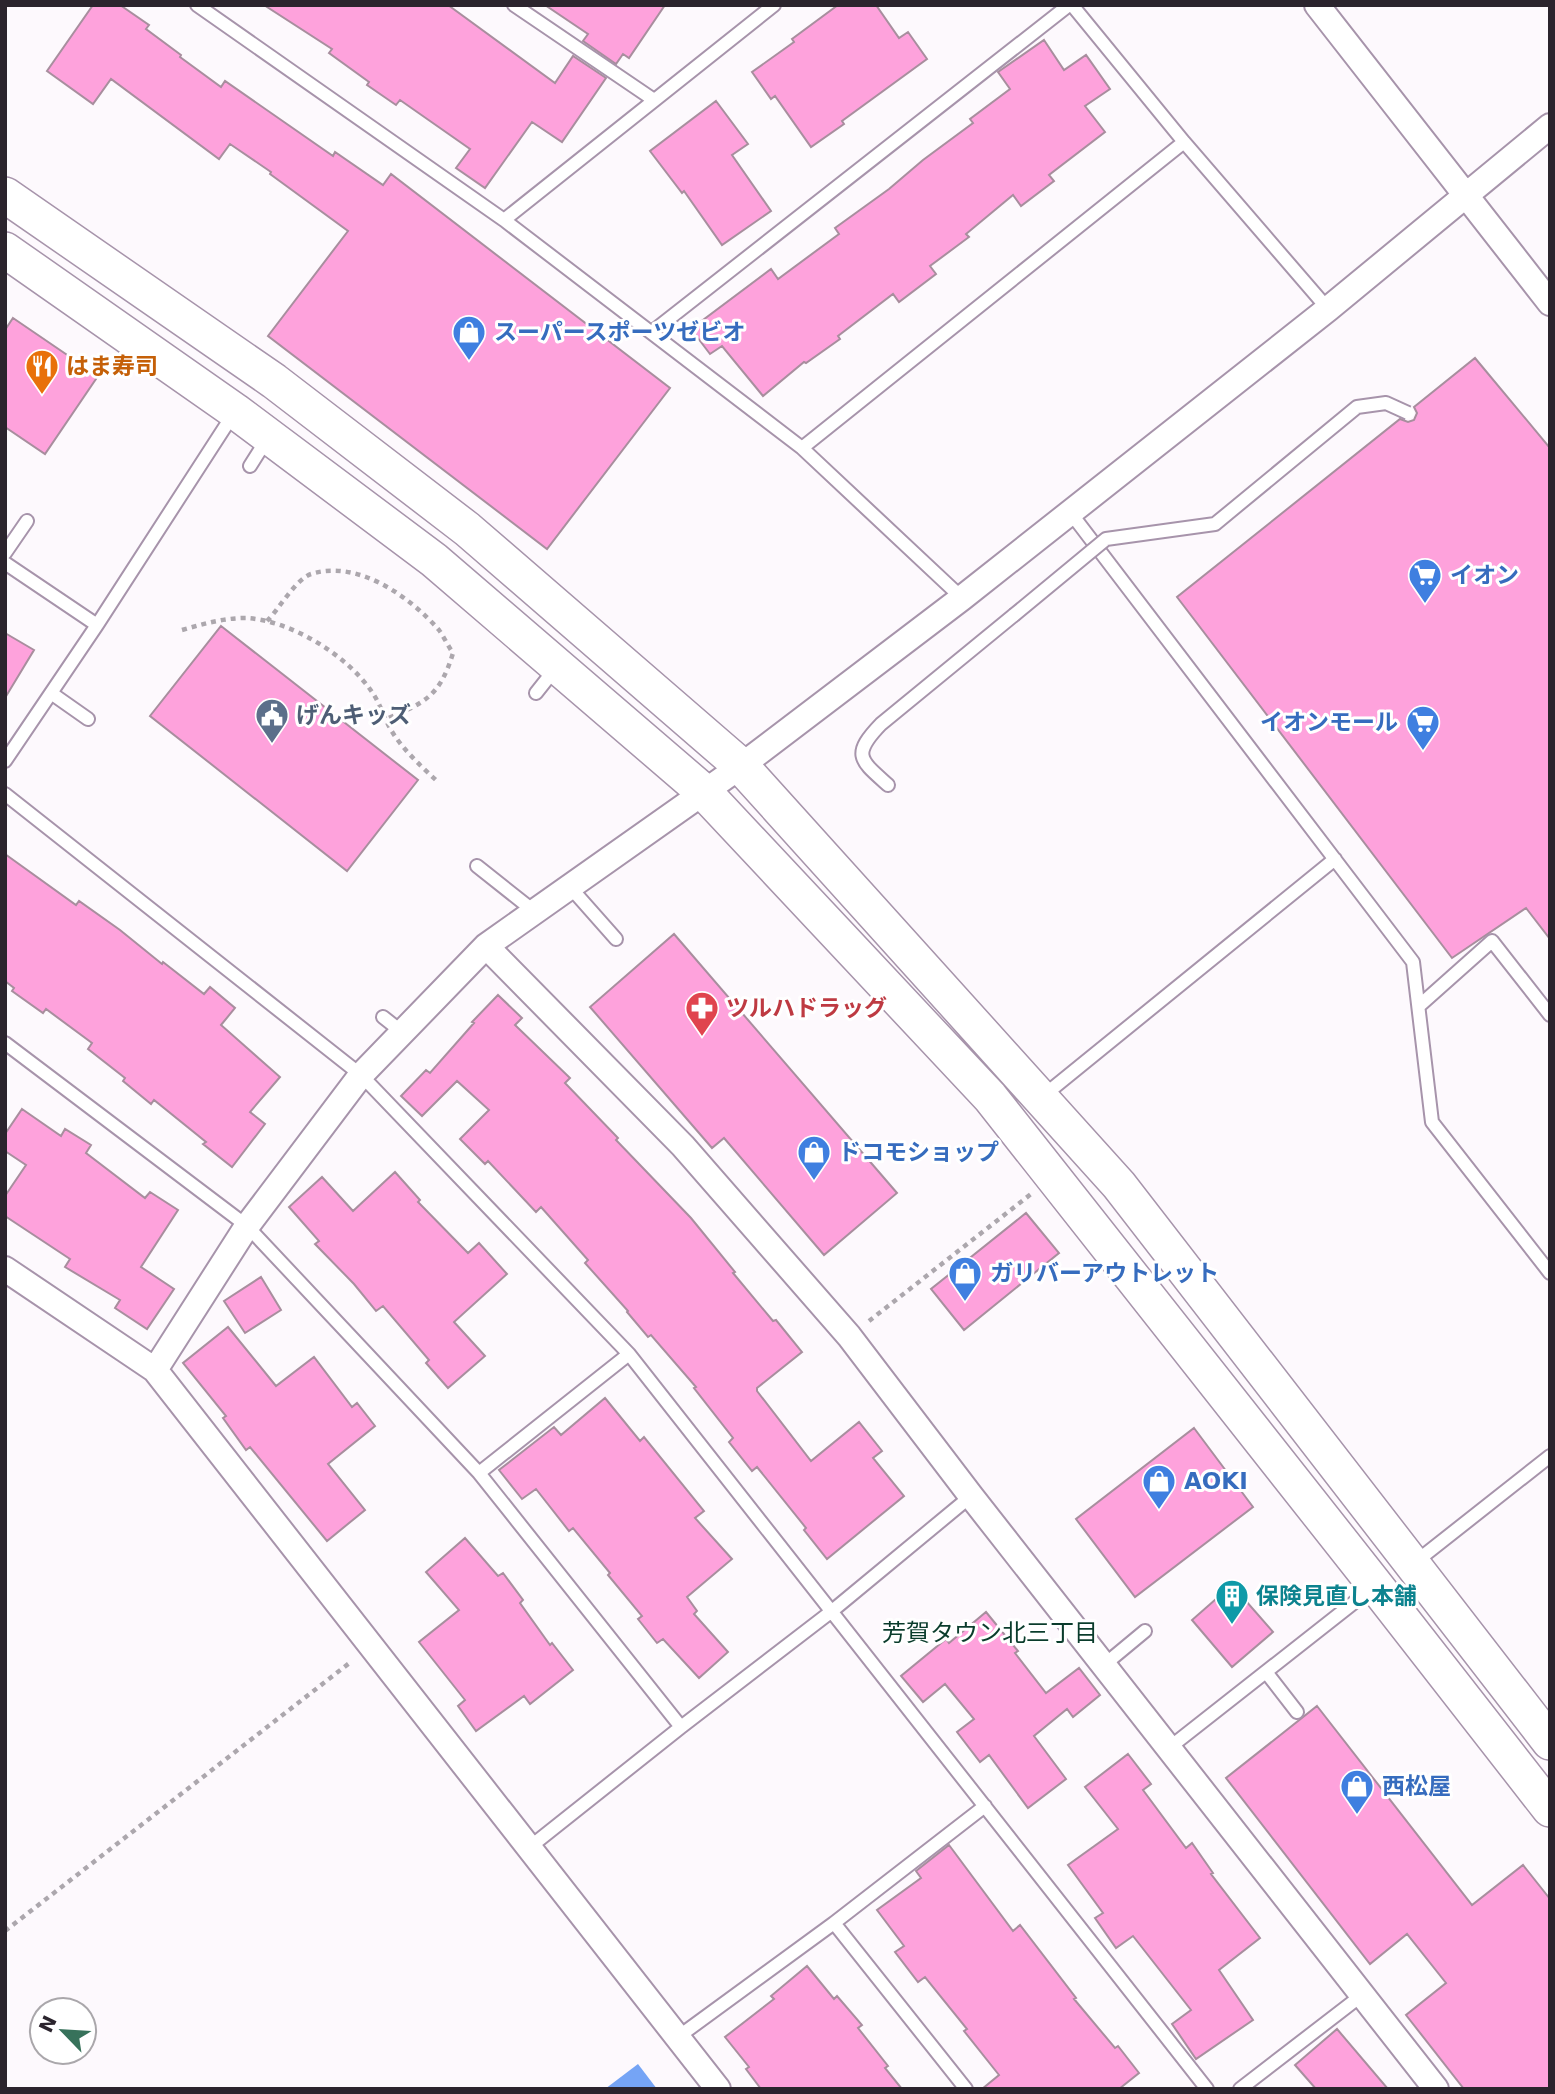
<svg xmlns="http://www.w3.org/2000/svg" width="1555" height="2094" font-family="'DejaVu Sans','Noto Sans JP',sans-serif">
<rect width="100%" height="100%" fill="#fdf9fd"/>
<!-- water -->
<path fill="#75a4f5" d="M638 2064 657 2089H605Z"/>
<!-- building -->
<path fill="#fea2dc" stroke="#a88e9e" stroke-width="2" d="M93 5H120L149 25 146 29 181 55 180 57 221 87 225 81 333 156 335 152 383 185 391 174 670 388 547 549 268 336 348 231 270 174 271 172 230 144 219 159 111 79 93 104 47 71Z
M264 5H448L555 83 573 56 606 78 562 142 532 122 485 188 456 168 470 149 400 100 396 105 367 85 369 82 329 53 332 49Z
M545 5H665L629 58 623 54 616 64 583 41 588 34Z
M838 5H876L899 38 908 32 927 59 842 121 844 124 811 147 775 96 771 99 752 72 794 42 792 39Z
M1044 40 1064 70 1086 55 1110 89 1085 106 1105 132 1049 175 1054 181 1021 206 1013 195 966 234 969 237 930 266 936 274 899 302 893 294 838 336 840 339 806 363 804 362 763 396 722 346 710 354 691 329 771 269 778 279 839 234 835 228 889 189 923 160 973 123 970 119 1010 89 998 72Z
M716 101 748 144 732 155 771 211 722 245 684 191 682 193 650 151Z
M13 318 98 376 45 454 5 427V330Z
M1475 358 1550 448V939L1526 908 1452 958 1177 597 1400 419 1408 422 1414 420 1417 413 1414 407Z
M221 626 418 780 347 871 150 716Z
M5 633 34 650 5 698Z
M5 854 76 905 79 901 120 930 162 964 163 962 204 994 210 987 235 1008 221 1025 280 1077 250 1112 265 1124 232 1167 203 1144 206 1142 154 1100 151 1104 123 1081 125 1078 88 1049 92 1043 46 1009 43 1013 12 991 14 988 5 981Z
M674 934 897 1193 824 1255 724 1138 712 1148 590 1007Z
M498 995 522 1018 515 1025 570 1078 565 1083 618 1138 616 1140 691 1218 735 1272 733 1273 773 1321 776 1320 802 1352 757 1388V1391L811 1461 859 1422 882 1451 873 1458 904 1496 827 1559 804 1530 806 1528 757 1467 752 1471 729 1442 733 1438 694 1388 696 1387 651 1335 648 1337 627 1312 628 1311 585 1263 588 1260 541 1207 536 1212 488 1161 485 1164 460 1139 489 1110 457 1081 422 1116 401 1096 426 1070 430 1073 474 1023 472 1022Z
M22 1109 61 1136 65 1129 91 1145 86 1153 145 1198 150 1192 178 1210 141 1267 174 1289 147 1329 115 1308 120 1300 65 1267 70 1259 5 1216V1196L26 1165 5 1151V1134Z
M395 1172 420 1200 418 1202 468 1253 479 1243 507 1274 454 1322 485 1356 448 1388 426 1363 429 1360 383 1306 376 1311 354 1284 315 1244 319 1241 289 1207 322 1177 353 1211Z
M1026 1213 1059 1253 964 1330 931 1289Z
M261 1277 281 1310 245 1333 224 1301Z
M228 1327 276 1386 314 1357 352 1407 357 1403 375 1426 328 1464 365 1510 327 1541 250 1447 246 1450 223 1418 226 1416 183 1363Z
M605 1398 640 1441 644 1437 704 1511 695 1518 732 1559 687 1597 697 1611 694 1614 728 1652 699 1678 663 1639 657 1643 638 1619 642 1616 608 1575 610 1573 573 1528 569 1531 536 1489 522 1499 499 1470 554 1427 561 1435Z
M1194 1428 1253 1507 1135 1597 1076 1519Z
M465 1538 498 1576 503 1573 523 1600 520 1603 550 1645 552 1643 573 1670 530 1704 524 1696 476 1731 458 1706 465 1700 419 1642 459 1610 426 1572Z
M1232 1585 1273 1632 1232 1667 1192 1620Z
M986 1612 1018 1651 1015 1653 1046 1693 1079 1668 1100 1695 1073 1717 1067 1709 1034 1736 1066 1779 1028 1808 989 1755 980 1762 957 1732 974 1719 945 1684 923 1702 901 1676 946 1639 949 1643Z
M1317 1706 1472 1905 1523 1865 1550 1899V2089H1464L1406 2015 1446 1983 1407 1934 1370 1964 1226 1778Z
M1128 1754 1151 1784 1143 1790 1186 1848 1192 1843 1213 1873 1211 1874 1260 1938 1219 1970 1253 2020 1196 2059 1172 2024 1191 2010 1133 1936 1116 1948 1095 1918 1103 1913 1068 1865 1118 1829 1085 1787Z
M949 1845 1013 1931 1020 1925 1076 1998 1074 1999 1115 2048 1118 2046 1139 2073 1119 2089H982L999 2075 964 2031 967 2029 925 1977 918 1982 895 1952 904 1946 877 1910 921 1878 916 1871Z
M807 1966 834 1999 837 1996 862 2025 858 2028 888 2066 885 2068 902 2089H761L746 2069 749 2067 725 2037 774 1999 771 1996Z
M1337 2029 1388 2089H1316L1295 2065Z"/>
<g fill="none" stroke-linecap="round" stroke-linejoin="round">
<defs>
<path id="lane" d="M197 5 504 220 802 448 962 598
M514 5 654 100
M1072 5 1184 142 1328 309
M504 220 774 5
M652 332 1069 5
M802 448 1184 142
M250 466 267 439
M1070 512 1413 962 1432 1122 1550 1273
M5 553 27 521
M5 563 97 625
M51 693 88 719
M536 693 555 669
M5 761 97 625 234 413
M888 785C860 760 851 755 881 724L1014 615
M5 794 361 1075 629 1354 1207 2089
M477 866 535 912
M570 887 616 939
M1419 1006 1492 941 1550 1015
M383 1017 402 1032
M5 1043 247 1226 479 1473 681 1727
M1042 1097 1335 859
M479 1473 629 1354
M1413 1564 1550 1456
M1104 1665 1145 1631
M1266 1672 1297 1712
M1169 1748 1375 1586
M530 1847 681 1727 832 1611 971 1496
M834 1923 966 2089
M678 2037 834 1923 985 1806
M1240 2089 1362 1995"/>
<path id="street" d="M1317 5 1550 303
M486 946 683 1146 849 1336 971 1496 1436 2089
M5 1269 155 1370 718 2089
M155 1370 247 1226 361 1075 486 946 741 766 962 598 1328 309 1550 126"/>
<path id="secondary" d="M5 195 274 381 467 529 741 766 1119 1185 1550 1742
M5 250 235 411 434 560 704 792 990 1097 1376 1586 1550 1809"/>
</defs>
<!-- lane casing -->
<use href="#lane" stroke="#a794ab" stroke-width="16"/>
<!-- street casing -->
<use href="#street" stroke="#a794ab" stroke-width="28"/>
<!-- secondary casing -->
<use href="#secondary" stroke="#a794ab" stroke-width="38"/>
<!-- path -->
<path stroke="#aca7ad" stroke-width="4.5" stroke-dasharray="5 5" stroke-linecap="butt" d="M267 621C279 609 296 579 311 574 358 559 410 597 439 630 444 637 448 646 453 653 440 696 425 703 386 719
M182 630C203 624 223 618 246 618 290 620 347 655 372 692 380 703 384 718 391 730 403 750 422 767 438 782
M869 1321 1031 1194
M5 1931 352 1661"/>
<!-- lane -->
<use href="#lane" stroke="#fff" stroke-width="12"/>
<!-- street -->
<use href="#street" stroke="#fff" stroke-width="24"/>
<!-- secondary -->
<use href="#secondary" stroke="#fff" stroke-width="35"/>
<defs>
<path id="lane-bridge" d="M1014 615 1106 539 1215 524 1357 407 1386 403 1408 413"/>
</defs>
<!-- lane-bridge casing -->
<use href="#lane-bridge" stroke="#a794ab" stroke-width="16" stroke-linecap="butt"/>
<!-- lane-bridge -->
<use href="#lane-bridge" stroke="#fff" stroke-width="12"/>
</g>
<!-- icons -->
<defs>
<symbol id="shop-pin" viewBox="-11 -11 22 30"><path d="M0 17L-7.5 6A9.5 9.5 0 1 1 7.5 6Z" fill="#3f7fe0" stroke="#fff"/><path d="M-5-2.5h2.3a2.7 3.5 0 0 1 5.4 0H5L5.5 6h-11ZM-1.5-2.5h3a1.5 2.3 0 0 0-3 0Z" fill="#fff"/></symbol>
<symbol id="restaurant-pin" viewBox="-11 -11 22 30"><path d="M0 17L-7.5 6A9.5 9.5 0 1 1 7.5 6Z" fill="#e8710a" stroke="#fff"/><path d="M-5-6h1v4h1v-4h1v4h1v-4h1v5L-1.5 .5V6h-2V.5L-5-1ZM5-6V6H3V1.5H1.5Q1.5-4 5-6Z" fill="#fff"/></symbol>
<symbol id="supermarket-pin" viewBox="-11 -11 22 30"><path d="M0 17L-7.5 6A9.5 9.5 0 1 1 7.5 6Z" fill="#3f7fe0" stroke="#fff"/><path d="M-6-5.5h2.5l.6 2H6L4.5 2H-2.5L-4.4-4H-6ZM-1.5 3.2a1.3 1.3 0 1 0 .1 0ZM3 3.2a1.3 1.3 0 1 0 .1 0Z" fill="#fff"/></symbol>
<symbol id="civic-pin" viewBox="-11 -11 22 30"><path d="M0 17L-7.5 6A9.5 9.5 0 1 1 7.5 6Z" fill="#5c6f8a" stroke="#fff"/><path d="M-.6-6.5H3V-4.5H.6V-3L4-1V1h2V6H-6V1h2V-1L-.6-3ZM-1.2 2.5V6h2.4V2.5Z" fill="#fff"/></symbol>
<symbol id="pharmacy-pin" viewBox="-11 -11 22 30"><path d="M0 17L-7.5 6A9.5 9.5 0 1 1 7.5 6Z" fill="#e0444e" stroke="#fff"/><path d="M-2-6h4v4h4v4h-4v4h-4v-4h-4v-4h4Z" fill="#fff"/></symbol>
<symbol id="building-pin" viewBox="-11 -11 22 30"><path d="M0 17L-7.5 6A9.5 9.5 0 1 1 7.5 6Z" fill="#0f9aa8" stroke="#fff"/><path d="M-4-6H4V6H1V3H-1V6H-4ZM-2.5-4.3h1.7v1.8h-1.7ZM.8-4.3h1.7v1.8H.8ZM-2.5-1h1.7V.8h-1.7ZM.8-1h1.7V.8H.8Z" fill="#fff"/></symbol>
</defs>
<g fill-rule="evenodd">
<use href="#shop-pin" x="450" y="313" width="38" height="52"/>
<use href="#restaurant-pin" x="23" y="347" width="38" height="52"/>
<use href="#supermarket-pin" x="1406" y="556" width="38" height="52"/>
<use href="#civic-pin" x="253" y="696" width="38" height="52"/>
<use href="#supermarket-pin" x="1404" y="703" width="38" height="52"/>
<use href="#pharmacy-pin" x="683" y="989" width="38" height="52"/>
<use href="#shop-pin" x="795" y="1133" width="38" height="52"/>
<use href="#shop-pin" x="946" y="1254" width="38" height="52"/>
<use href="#shop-pin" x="1140" y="1462" width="38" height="52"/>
<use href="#building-pin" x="1213" y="1577" width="38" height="52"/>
<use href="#shop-pin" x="1338" y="1767" width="38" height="52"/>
</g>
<g text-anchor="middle" stroke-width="6" stroke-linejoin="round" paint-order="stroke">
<!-- shop labels -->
<g font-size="23" font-weight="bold" fill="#366cbe" stroke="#fff" text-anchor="start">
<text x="494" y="340">スーパースポーツゼビオ</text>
<text x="1450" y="583">イオン</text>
<text x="1398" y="730" text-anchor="end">イオンモール</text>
<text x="838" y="1160">ドコモショップ</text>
<text x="990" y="1281">ガリバーアウトレット</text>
<text x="1184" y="1489">AOKI</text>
<text x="1382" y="1794">西松屋</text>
</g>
<!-- food labels -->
<g font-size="23" font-weight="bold" fill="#c56008" stroke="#fff" text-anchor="start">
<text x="66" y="374">はま寿司</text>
</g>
<!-- service labels -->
<g font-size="23" font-weight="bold" fill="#4e5e75" stroke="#fff" text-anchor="start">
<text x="296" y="723">げんキッズ</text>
</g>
<!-- health labels -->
<g font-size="23" font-weight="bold" fill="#be3a42" stroke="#fff" text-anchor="start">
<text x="726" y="1016">ツルハドラッグ</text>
</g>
<!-- culture labels -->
<g font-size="23" font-weight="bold" fill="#0d838f" stroke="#fff" text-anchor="start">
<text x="1256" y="1604">保険見直し本舗</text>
</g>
<!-- neighbourhood labels -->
<g font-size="24" fill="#0a3c2c" stroke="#fff">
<text x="990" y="1641">芳賀タウン北三丁目</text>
</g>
</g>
<!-- border -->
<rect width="1555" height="2094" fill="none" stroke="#2b242d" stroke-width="14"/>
<!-- north arrow -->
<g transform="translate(63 2031) rotate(295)"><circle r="33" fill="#ffffff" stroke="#aaa7ab" stroke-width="2"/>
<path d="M0-5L12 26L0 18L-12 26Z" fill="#37725b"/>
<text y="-10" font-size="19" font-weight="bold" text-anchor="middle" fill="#2b242d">N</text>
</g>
</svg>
